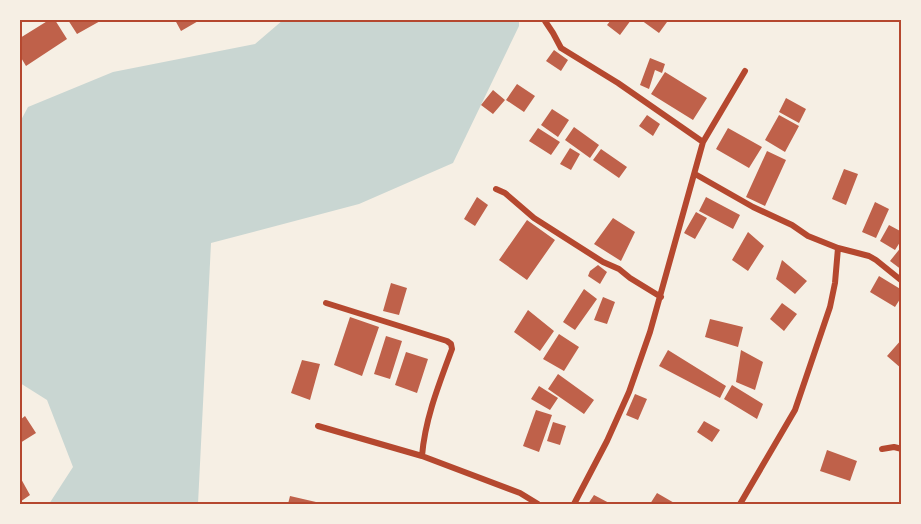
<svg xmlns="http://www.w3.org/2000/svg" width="921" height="524" font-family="'PT Sans Narrow',sans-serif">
<rect width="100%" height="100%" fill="#f6efe4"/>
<!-- water -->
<path fill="#c9d6d2" d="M283 20H519V26L453 163 359 204 211 243 198 504H49L73 467 47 400 20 383V122L28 107 113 72 255 44Z"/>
<!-- building -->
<path fill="#bf614a" d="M49 20H55L67 39 26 66 20 56V38Z
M68 20H102L77 34Z
M175 20H200L181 31Z
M611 20H631L620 35 607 25Z
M641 20H664L667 22 659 33Z
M554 50 568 60 561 71 546 61Z
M650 58 665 64 662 73 655 70 649 89 640 85Z
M665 72 707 98 693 120 651 94Z
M517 84 535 96 524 112 506 100Z
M493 90 505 100 493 114 481 105Z
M786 98 806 109 799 123 779 112Z
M552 109 569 120 558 137 541 125Z
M647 115 660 124 653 136 639 126Z
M779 115 799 126 785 152 765 140Z
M574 127 599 145 590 158 565 140Z
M538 128 560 142 551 155 529 141Z
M728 128 762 147 749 168 716 149Z
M570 148 580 154 571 170 560 164Z
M601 149 627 167 619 178 593 160Z
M767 151 786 160 765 206 746 197Z
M844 169 858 174 846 205 832 199Z
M477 197 488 205 475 226 464 219Z
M706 197 740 215 733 229 699 211Z
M875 202 889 209 876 238 862 232Z
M696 212 707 218 695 239 684 233Z
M613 218 635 232 621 261 594 244Z
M527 220 555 240 527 280 499 260Z
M889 225 902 232V239L895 250 880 241Z
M748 232 764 246 748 271 732 260Z
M902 246V270L890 261Z
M782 260 807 281 795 294 776 279Z
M598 265 607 272 600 284 588 276 590 271Z
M879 276 902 290V296L895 307 870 292Z
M391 283 407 288 399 315 383 311Z
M584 289 597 299 575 330 563 322Z
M603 297 615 302 607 324 594 320Z
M782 303 797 314 784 331 770 319Z
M528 310 554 331 540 351 514 332Z
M350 317 379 327 362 376 334 365Z
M710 319 743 327 738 347 705 337Z
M559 334 579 347 564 371 543 359Z
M386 336 402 341 390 379 374 374Z
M902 339V369L887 356Z
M668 350 726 386 720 398 659 366Z
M741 350 763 362 755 390 736 382Z
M406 352 428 359 417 393 395 385Z
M302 360 320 364 310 400 291 393Z
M558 374 594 400 584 414 548 389Z
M732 385 763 404 757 419 724 399Z
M539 386 558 398 550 410 531 399Z
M635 394 647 399 638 420 626 415Z
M536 410 552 415 539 452 523 446Z
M25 416 36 433 20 443V420Z
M704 421 720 430 712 442 697 432Z
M553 422 566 426 560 445 547 441Z
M827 450 857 461 850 481 820 471Z
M20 477 30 495 20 502Z
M657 493 676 504H650Z
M594 495 611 504H588Z
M290 496 316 502V504H288Z"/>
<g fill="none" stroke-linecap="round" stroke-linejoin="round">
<!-- minor -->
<path stroke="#b5482f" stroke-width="6" d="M545 20V21L553 33 561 48 618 83 703 142
M695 174 753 207 792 225 808 236 838 248 869 256 876 260 902 281
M496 189 505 193 534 218 603 262 619 269 630 278 661 297
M326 303 447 341 451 344 452 349C439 384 425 419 422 456L520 493 538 504
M318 426 422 456
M882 449 894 447 902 449
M574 504 607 441 629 392 650 332 703 142 745 71
M740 504 795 410 830 307 835 283 838 248"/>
</g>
<!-- border -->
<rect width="921" height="524" fill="none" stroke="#f6efe4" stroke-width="42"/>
<rect x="21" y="21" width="879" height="482" fill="none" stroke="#b5482f" stroke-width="2"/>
</svg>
